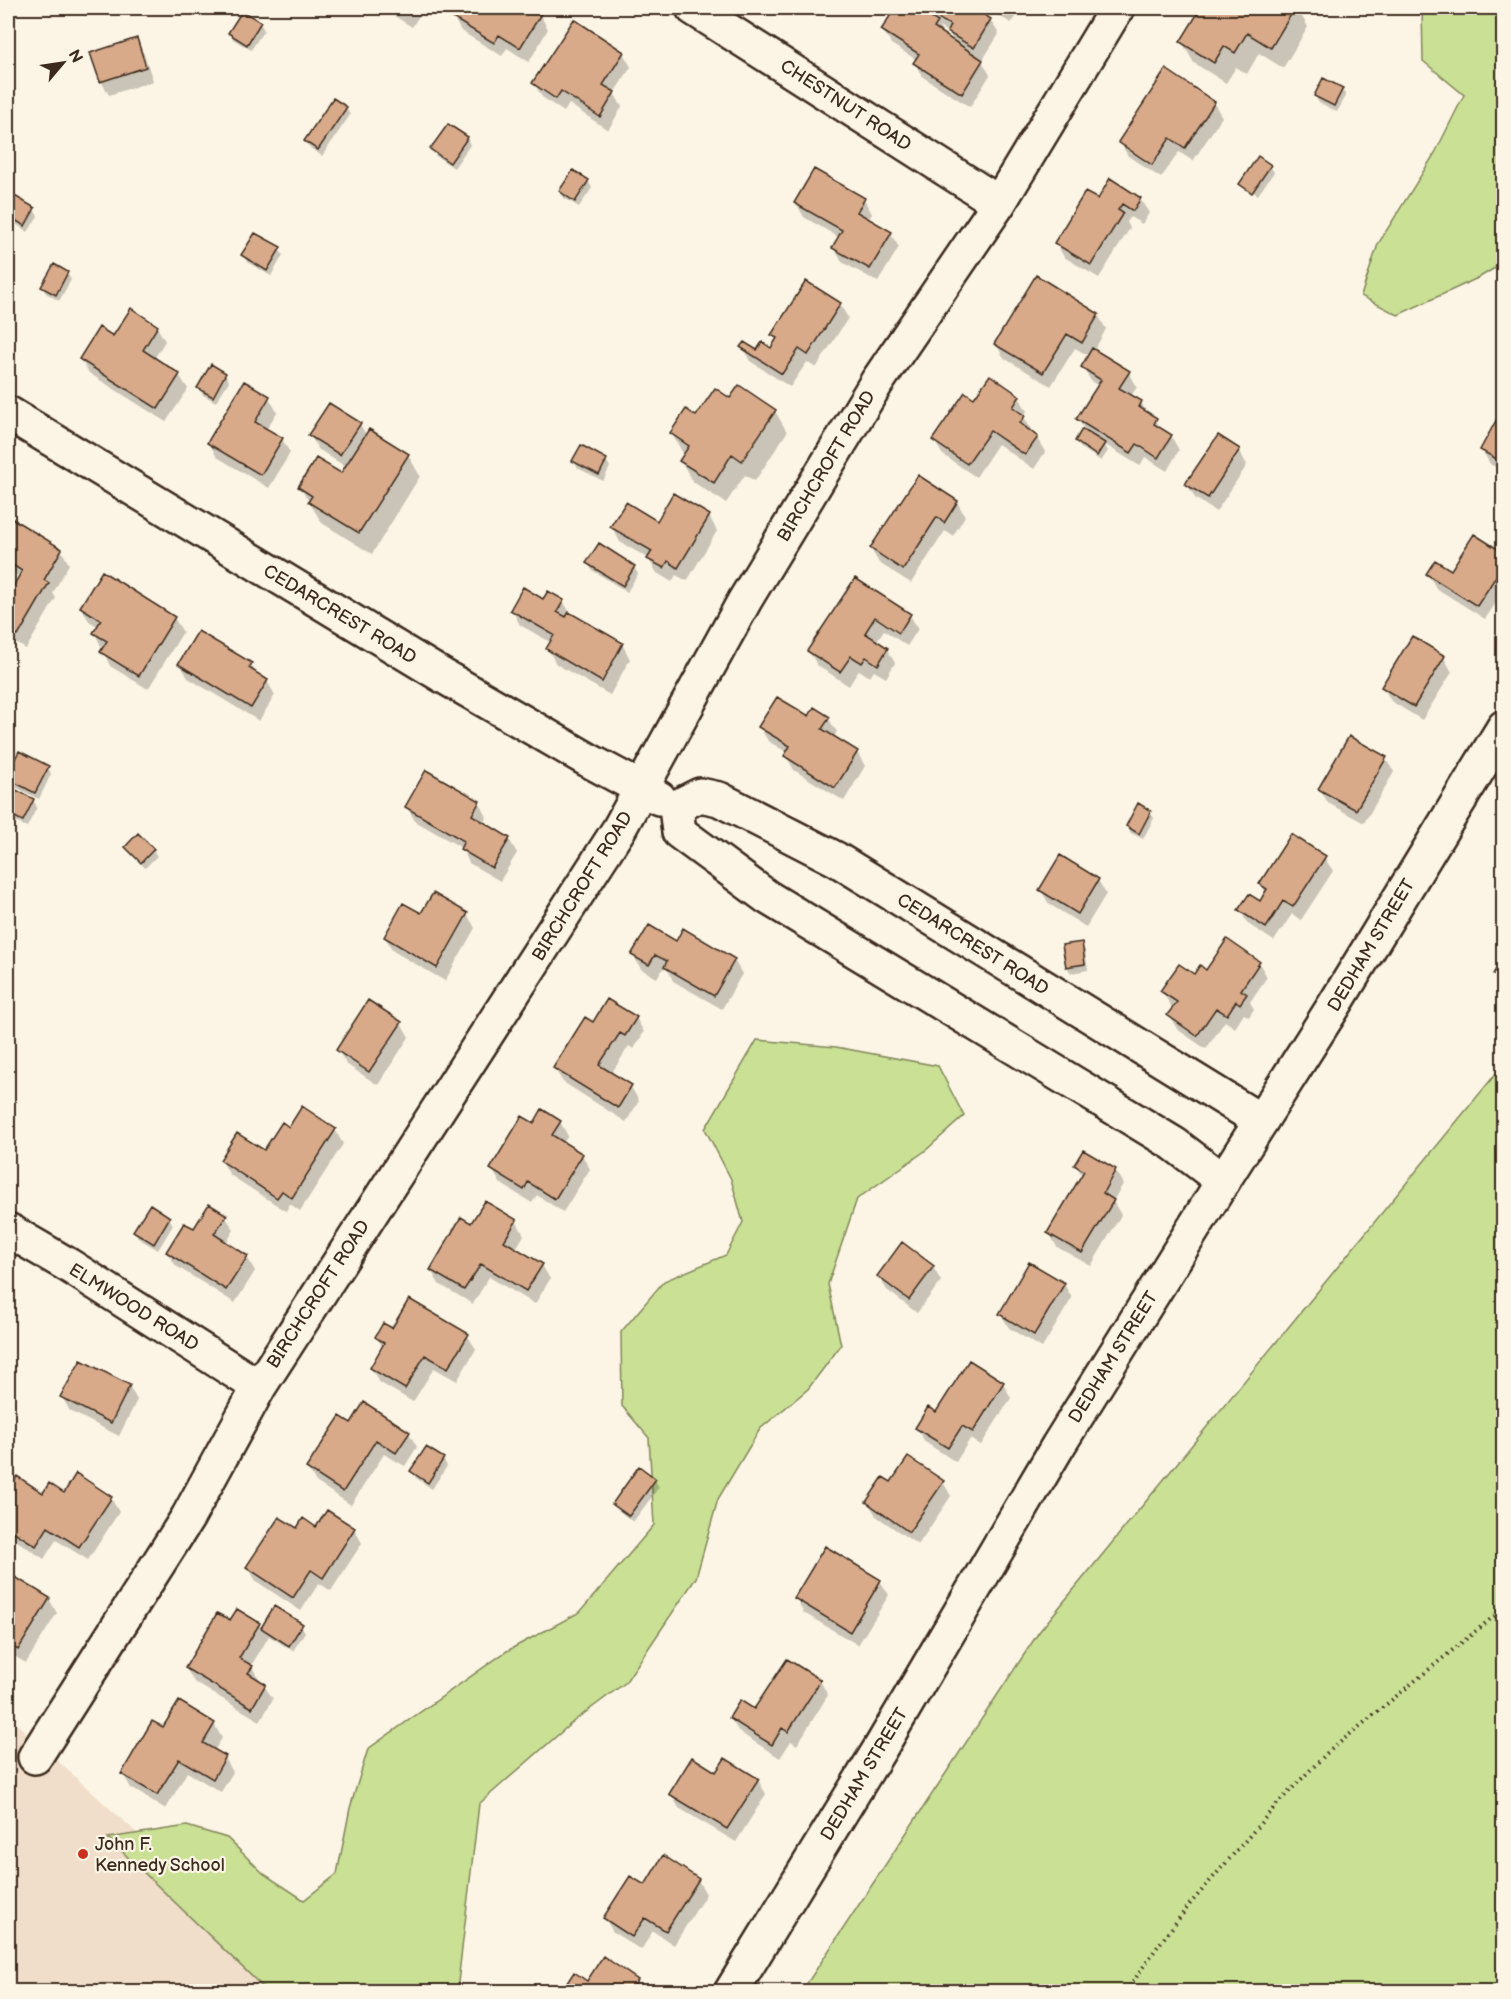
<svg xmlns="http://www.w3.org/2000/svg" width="1511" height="1999" font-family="'Balsamiq Sans',sans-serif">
<rect width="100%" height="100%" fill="#fcf5e5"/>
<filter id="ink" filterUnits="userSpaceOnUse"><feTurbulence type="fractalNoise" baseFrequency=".0167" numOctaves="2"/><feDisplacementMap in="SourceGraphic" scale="12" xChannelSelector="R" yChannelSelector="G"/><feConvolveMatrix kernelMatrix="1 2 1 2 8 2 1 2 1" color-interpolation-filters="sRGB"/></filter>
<g filter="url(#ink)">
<!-- built -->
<path fill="#f1deca" d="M8 1716 311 1991H8Z"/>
<!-- green -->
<path fill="#c9e095" stroke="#82855a" stroke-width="1.5" d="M1422 8H1503V263L1480 277 1398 315 1361 296 1378 244 1435 153 1464 95 1423 61Z
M757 1040 836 1047 938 1066 964 1116 925 1151 857 1199 828 1284 841 1345 808 1389 760 1429 718 1499 696 1578 625 1683 574 1721 479 1804 457 1991H267L108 1838 187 1826 227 1838 264 1874 304 1900 337 1874 350 1808 368 1749 507 1651 580 1612 654 1525 649 1438 622 1406 621 1332 664 1281 726 1255 743 1222 731 1179 705 1129Z
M1503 1068V1991H802L1039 1632 1498 1071Z"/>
<!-- shadow -->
<path fill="#0003" fill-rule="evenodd" d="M386 8H424L412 27 388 12Z
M459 8H532L531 9 540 15 548 29 529 62 507 48 502 56 461 31 453 17Z
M897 8H912L926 16 921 8H970L990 20 999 34 982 61 990 75 970 107 923 77 915 63 917 60 891 44 883 30ZM939 27 949 33 956 44 945 37Z
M986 8H1021L1011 23Z
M1203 8H1297L1308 27 1283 68 1259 53 1247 74 1236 67 1226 83 1194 63 1182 42Z
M260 23 264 30 251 50 233 39 230 33Z
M136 40 144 54 153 81 109 95 101 81Z
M623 53 631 67 614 93 622 107 608 130 569 104 564 112 542 97 534 83Z
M1342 89 1346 96 1337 112 1319 103 1315 96Z
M1214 103 1222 117 1193 161 1179 152 1161 178 1128 156 1120 142Z
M346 108 350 115 322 156 309 147 306 141Z
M467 138 470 145 454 168 436 156 432 149Z
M1270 166 1274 172 1258 195 1244 186V189L1256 198 1245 190 1241 184Z
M588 181 592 188 579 207 564 198 560 191Z
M14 197 34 210 38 216 28 232 8 219V207Z
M864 199 872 214 868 220 890 233 899 247 878 282 842 262 834 248 840 238 804 217 796 203Z
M1140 199 1149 213 1142 224 1130 217 1127 222 1130 228 1099 278 1064 257 1056 243 1098 201Z
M279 249 283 255 271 276 247 262 243 255Z
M67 273 71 280 59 301 46 293 42 287Z
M807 283 840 304 848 318 816 368 807 362 790 387 750 361 742 347 757 352 771 350 777 342 773 335Z
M1098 315 1106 329 1094 351 1129 372 1137 387 1131 396 1141 402 1148 415 1155 419 1162 431 1171 436 1179 450 1167 471 1145 457 1140 466 1104 444 1108 451 1101 461 1080 447 1076 441 1084 429 1078 419 1098 386 1091 381 1083 367 1089 356 1075 348 1051 386 1004 358 996 344Z
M157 327 165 341 154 359 179 375 188 389 166 422 89 373 80 359 114 338Z
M225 374 229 381 216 402 203 395 199 388Z
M990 378 1019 397 1027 411 1024 417 1032 431 1030 433 1037 438 1045 452 1034 469 998 444 976 477 942 454 934 440 974 400Z
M269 398 277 412 266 430 282 439 290 453 269 488 217 457 209 443Z
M731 400 775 411 787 432 755 481 745 475 726 503 693 482 681 461 684 455 672 434Z
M1504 420V472L1490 464 1482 450Z
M360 424 366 435 408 455 420 476 372 554 322 523 300 487 342 475 346 467 318 449 310 435Z
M1239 450 1247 465 1216 512 1195 498 1187 484Z
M606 460 610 467 603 481 578 468 574 461Z
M957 502 965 516 953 536 945 531 911 583 879 563 871 549Z
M709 516 717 531 687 581 676 575 672 582 657 573 648 558 620 542 612 527Z
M8 518 61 550 69 564 53 593 56 598 26 649 8 638V598L20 577 8 570Z
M1504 554V591L1485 619 1436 588 1428 574 1451 572Z
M588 563 634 567 638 574 627 592 592 570Z
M856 580 910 615 918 629 907 646 884 630 876 642 887 649 895 663 886 678 874 671 870 677 859 670 849 686 817 665 809 651Z
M544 601H563L572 616 622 644 630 659 610 695 556 664 548 649 552 643 520 625 512 610Z
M81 607 174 618 183 632 148 689 110 666 95 633 99 627 89 621Z
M1444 658 1452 672 1422 720 1391 701 1383 687Z
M180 664H251L257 675 267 681 275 695 259 721 188 678Z
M828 718 837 732 833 738 857 752 865 766 844 801 794 770 786 756 788 753 768 741 760 727 809 719Z
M19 753 48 767 51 774 39 799 11 785 8 779Z
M1385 758 1394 772 1364 823 1328 803 1320 789Z
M8 788 33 800 37 807 27 827 8 818Z
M479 802 487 817 483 823 509 839 517 853 500 881 469 863 462 848 415 821 407 807Z
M1150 812 1154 818 1143 839 1131 833 1127 826Z
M127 847 153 850 157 856 145 868Z
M1324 857 1333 871 1301 920 1292 914 1274 941 1248 924 1240 910 1260 903 1266 893 1261 884Z
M1098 880 1106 894 1086 927 1049 904 1041 890Z
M467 914 475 928 445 981 393 951 385 937 422 916Z
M677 943 734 960 742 974 722 1009 673 981 668 970 663 968 657 978 641 969 633 955Z
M1081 943 1085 950 1088 970 1071 973 1067 967Z
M1504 960V990L1495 975Z
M1259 963 1267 977 1250 1002 1254 1009 1249 1017 1244 1014 1235 1028 1225 1021 1206 1049 1177 1029 1169 1015 1174 1008 1170 1005 1162 991 1195 976Z
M636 1018 644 1032 634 1049 629 1046 611 1074 631 1087 639 1101 626 1122 563 1082 554 1068 593 1024Z
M401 1023 409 1037 378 1085 346 1064 338 1050Z
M560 1122 568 1136 563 1143 582 1155 590 1169 563 1212 537 1195 532 1203 500 1183 492 1169 534 1125Z
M289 1129 335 1130 343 1144 300 1211 290 1204 286 1211 230 1175 221 1160 264 1152Z
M1076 1165 1115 1170 1123 1184 1113 1201 1121 1215 1091 1266 1057 1247 1049 1233 1083 1177Z
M225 1216 234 1230 226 1243 247 1257 255 1271 235 1303 176 1266 167 1252 194 1230Z
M169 1218 173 1225 158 1250 138 1238 135 1231Z
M516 1221 524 1235 515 1250 542 1265 550 1279 535 1304 489 1277 473 1304 439 1284 431 1270 472 1225Z
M902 1244 933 1267 941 1281 917 1313 887 1290 878 1276Z
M1064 1284 1072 1298 1042 1348 1009 1328 1001 1314Z
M392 1330 467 1335 476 1349 457 1381 434 1368 413 1402 379 1382 371 1368 383 1348 377 1337Z
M970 1362 1003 1383 1011 1398 981 1445 970 1439 956 1462 925 1442 917 1428 937 1414Z
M129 1386 137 1400 119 1436 70 1411 62 1397Z
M351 1425 409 1433 417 1447 405 1466 384 1454 351 1505 316 1482 308 1468Z
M443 1459 447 1466 432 1489 416 1478 412 1471Z
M18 1478 43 1495 111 1498 119 1512 88 1560 56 1540 44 1559 8 1535V1495Z
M655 1480 659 1487 633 1522 618 1510 614 1504Z
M943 1482 951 1496 918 1545 876 1516 868 1502 891 1485Z
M354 1529 362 1543 331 1591 319 1583 301 1611 256 1581 248 1567 297 1530Z
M826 1549 880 1581 889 1595 858 1645 804 1613 796 1598Z
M16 1579 49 1599 57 1613 26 1663 14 1656 8 1667V1593Z
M274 1608 301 1625 305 1632 293 1651 269 1636 251 1666 273 1699 260 1721 194 1682 186 1668 230 1623 259 1624 262 1629Z
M820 1681 828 1695 797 1745 791 1741 780 1758 739 1732 730 1718 755 1711Z
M214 1724 222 1738 214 1751 225 1758 233 1772 221 1792 187 1772 166 1809 131 1788 123 1774 164 1730Z
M717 1774 758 1780 766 1794 736 1842 679 1808 671 1794Z
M698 1880 706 1894 674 1945 653 1931 641 1950 613 1932 605 1918 645 1887Z
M637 1981 643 1992H562L587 1983Z"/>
<!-- building -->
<path fill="#d8aa8a" stroke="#3b2a1e" stroke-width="1.5" d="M457 8H531L541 14 520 48 499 35 494 43 451 17Z
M895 8H915L938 22 934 28 983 60 962 94 913 63 919 54 881 30Z
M920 8H973L991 19 974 48 947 32 950 25Z
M1201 8H1295L1271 48 1247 33 1235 53 1224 46 1214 63 1180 42Z
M242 11 261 22 247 45 228 33Z
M574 19 624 52 603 85 615 92 600 117 561 91 556 99 532 83Z
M137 38 146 67 100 82 90 53Z
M1166 69 1215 102 1185 148 1170 138 1152 165 1118 142Z
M1323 78 1343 88 1334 106 1314 96Z
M333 98 347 107 318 150 304 141Z
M448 124 468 137 450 163 430 149Z
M1258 156 1271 165 1252 193 1239 184Z
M814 169 865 198 857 212 892 232 870 269 832 248 842 230 794 203Z
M573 170 589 180 575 202 559 191Z
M1110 178 1141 198 1133 211 1122 204 1118 210 1123 213 1091 265 1054 243 1085 192 1098 199Z
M13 195 35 208 25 226 8 216V204Z
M255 233 281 247 267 271 241 255Z
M54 264 68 272 56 295 41 287Z
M1036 275 1099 314 1082 343 1067 334 1043 373 994 344Z
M806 281 841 303 808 355 799 349 782 374 740 347 744 342 757 350 762 342 771 348 777 338 771 335Z
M131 308 158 326 143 350 180 374 158 409 79 359 99 327 113 336Z
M1092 348 1130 371 1119 388 1142 401 1139 407 1157 418 1154 424 1172 435 1158 458 1137 444 1131 453 1076 419 1101 380 1081 367Z
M211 364 226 373 213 397 197 388Z
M990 375 1020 396 1013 407 1025 416 1020 423 1038 437 1025 455 990 431 967 464 932 440 965 392 974 398Z
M244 381 270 396 255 422 283 438 261 475 207 443Z
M739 385 776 410 742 461 732 454 714 483 679 461 689 446 670 433 686 409 696 416 715 388 730 398Z
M329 403 361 423 340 455 308 435Z
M1499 415 1504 418V463L1480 450Z
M369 429 409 454 359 533 308 502 312 496 298 487 316 458 341 473Z
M1082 429 1105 443 1097 456 1075 441Z
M1218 435 1240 449 1208 498 1185 484Z
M581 445 607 459 599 475 572 461Z
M918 475 958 501 944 523 937 517 903 570 870 548Z
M673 493 710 515 678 568 668 561 664 568 647 559 652 551 610 527 626 502 657 521Z
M8 516 62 549 44 580 49 583 18 636 8 630V595L22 571 8 562Z
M1474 534 1504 553V564L1477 606 1426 574 1435 560 1451 570Z
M599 543 635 566 623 586 586 563Z
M102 571 175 617 139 676 100 652 107 641 93 633 101 620 80 607Z
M855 578 911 614 899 633 875 617 865 633 888 648 878 665 866 657 862 663 851 656 840 672 807 651Z
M523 587 543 599 548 591 564 600 557 612 566 617 569 612 623 643 602 682 546 649 554 635 510 610Z
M198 631 252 663 249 668 268 680 251 708 178 664Z
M1412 636 1445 656 1414 707 1381 687Z
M777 697 809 716 814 707 830 717 822 729 858 751 835 788 784 756 790 746 758 727Z
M1349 736 1387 757 1356 810 1318 789Z
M19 751 49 766 35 793 8 779V773Z
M426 770 480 801 472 815 510 838 492 868 460 849 464 841 405 807Z
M8 786 34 799 23 821 8 814Z
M1138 803 1151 811 1139 834 1126 826Z
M138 833 154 849 141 863 125 847Z
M1291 834 1326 856 1293 907 1283 901 1266 928 1238 910 1249 894 1260 901 1267 889 1259 884Z
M1060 855 1099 879 1078 914 1039 890Z
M433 893 468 913 437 968 384 937 403 903 421 913Z
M649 925 676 941 683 928 735 959 714 996 664 967 667 961 655 955 649 965 631 955Z
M1227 939 1260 962 1241 990 1247 994 1240 1004 1236 1001 1227 1015 1216 1008 1197 1036 1167 1015 1177 1002 1160 991 1179 964 1194 974 1200 965 1206 970Z
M1082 942 1085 964 1066 967 1062 945Z
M1504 957V981L1493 974Z
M607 999 637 1017 625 1036 620 1033 599 1065 632 1085 618 1108 553 1068 585 1017 593 1022Z
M368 1000 402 1022 369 1072 336 1050Z
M302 1106 336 1129 292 1198 282 1191 277 1198 220 1160 237 1133 264 1150 282 1122 289 1127Z
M542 1109 561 1121 552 1135 583 1154 555 1199 528 1182 524 1190 490 1169 522 1116 534 1123Z
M1083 1150 1116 1169 1103 1193 1114 1200 1082 1253 1047 1233 1084 1171 1074 1165Z
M485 1201 517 1220 504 1241 543 1264 526 1291 481 1264 464 1290 430 1270 461 1217 471 1223Z
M150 1204 170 1217 154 1244 133 1231Z
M209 1204 227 1215 214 1234 248 1256 226 1290 166 1252 184 1223 194 1228Z
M902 1242 934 1266 909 1300 877 1276Z
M1029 1262 1065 1283 1034 1335 999 1314Z
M409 1299 469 1334 448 1368 425 1355 405 1389 370 1368 384 1343 375 1337 383 1323 392 1328Z
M81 1360 130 1385 111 1423 60 1397Z
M969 1360 1004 1382 973 1432 962 1426 948 1448 915 1428 928 1407 936 1412Z
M364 1402 410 1432 396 1453 376 1440 343 1492 306 1468 340 1416 351 1423Z
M426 1447 444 1458 428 1483 410 1471Z
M908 1457 944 1481 909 1532 866 1502 883 1477 891 1482Z
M639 1466 656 1479 629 1516 612 1504Z
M76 1473 112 1497 79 1547 48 1527 36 1546 8 1528V1492L17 1476 43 1493 49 1483 64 1493Z
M327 1510 355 1528 323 1578 311 1570 293 1598 246 1567 279 1517 297 1528 303 1518 316 1527Z
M825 1546 881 1580 850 1632 794 1598Z
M15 1577 50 1598 18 1650 8 1644V1590Z
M274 1606 303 1624 289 1646 261 1628Z
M237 1609 260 1623 239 1658 253 1666 248 1673 266 1684 252 1708 185 1668 217 1613 230 1620Z
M787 1659 821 1680 788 1732 782 1728 772 1745 729 1718 740 1700 754 1709Z
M179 1701 215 1723 203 1743 226 1756 213 1779 179 1759 157 1795 121 1774 152 1721 163 1727Z
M692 1757 716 1772 725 1758 759 1779 727 1829 669 1794Z
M663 1855 699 1879 666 1931 645 1918 632 1937 603 1918 630 1876 645 1885Z
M603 1956 638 1980 630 1992H561L574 1972 587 1981Z"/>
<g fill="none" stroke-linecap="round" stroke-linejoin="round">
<defs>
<path id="street" d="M693 8 999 203
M8 413 443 676 590 761 659 798
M1223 1181 1174 1144 767 897 679 832 676 807 700 795 719 799 836 859 1261 1121
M8 1230 68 1265 259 1387
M35 1757 188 1517 259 1387 619 829 745 600 877 382 999 203 1117 8"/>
<path id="secondary" d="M731 1992 881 1747 1058 1446 1223 1181 1337 1001 1504 727"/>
</defs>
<!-- street casing -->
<use href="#street" stroke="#3b2a1e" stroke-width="38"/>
<!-- secondary casing -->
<use href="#secondary" stroke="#3b2a1e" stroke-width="38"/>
<!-- path -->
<path stroke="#3b2a1e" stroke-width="4" stroke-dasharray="1.5 4.5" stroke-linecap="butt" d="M1126 1992 1155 1950 1190 1904 1279 1802 1327 1753 1504 1608"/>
<!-- street -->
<use href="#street" stroke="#fcf5e5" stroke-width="33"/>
<!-- secondary -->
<use href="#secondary" stroke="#fcf5e5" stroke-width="33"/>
</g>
</g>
<!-- markers -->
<circle fill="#c8321e" stroke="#fcf5e5" stroke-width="2" cx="83" cy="1854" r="6"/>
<g text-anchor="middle" stroke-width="4.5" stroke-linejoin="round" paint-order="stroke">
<!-- street labels -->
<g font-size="18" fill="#3b2a1e" stroke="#fcf5e5">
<text transform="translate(846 105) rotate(33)" y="6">CHESTNUT ROAD</text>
<text transform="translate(826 466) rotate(-59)" y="6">BIRCHCROFT ROAD</text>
<text transform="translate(340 614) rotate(31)" y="6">CEDARCREST ROAD</text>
<text transform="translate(582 886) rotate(-58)" y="6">BIRCHCROFT ROAD</text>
<text transform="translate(973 944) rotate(32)" y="6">CEDARCREST ROAD</text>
<text transform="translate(1371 945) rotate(-59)" y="6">DEDHAM STREET</text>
<text transform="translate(318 1294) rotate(-57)" y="6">BIRCHCROFT ROAD</text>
<text transform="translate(134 1307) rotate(32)" y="6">ELMWOOD ROAD</text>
<text transform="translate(1113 1357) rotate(-58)" y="6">DEDHAM STREET</text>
<text transform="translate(864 1774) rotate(-59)" y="6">DEDHAM STREET</text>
</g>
<!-- poi labels -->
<g font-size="18" fill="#3b2a1e" stroke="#fcf5e5" text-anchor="start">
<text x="95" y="1850">John F.<tspan x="95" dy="21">Kennedy School</tspan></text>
</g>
</g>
<!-- margin -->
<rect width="1511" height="1999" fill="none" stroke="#fcf5e5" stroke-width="30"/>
<rect x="15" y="15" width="1481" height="1969" fill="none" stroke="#3b2a1e" stroke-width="2" filter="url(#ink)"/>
<!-- north arrow -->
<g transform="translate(63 63) rotate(61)" stroke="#fcf5e5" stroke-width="4.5" paint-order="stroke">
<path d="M0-4.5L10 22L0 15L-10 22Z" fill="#3b2a1e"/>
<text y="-9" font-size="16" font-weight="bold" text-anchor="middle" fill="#3b2a1e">N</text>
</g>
</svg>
